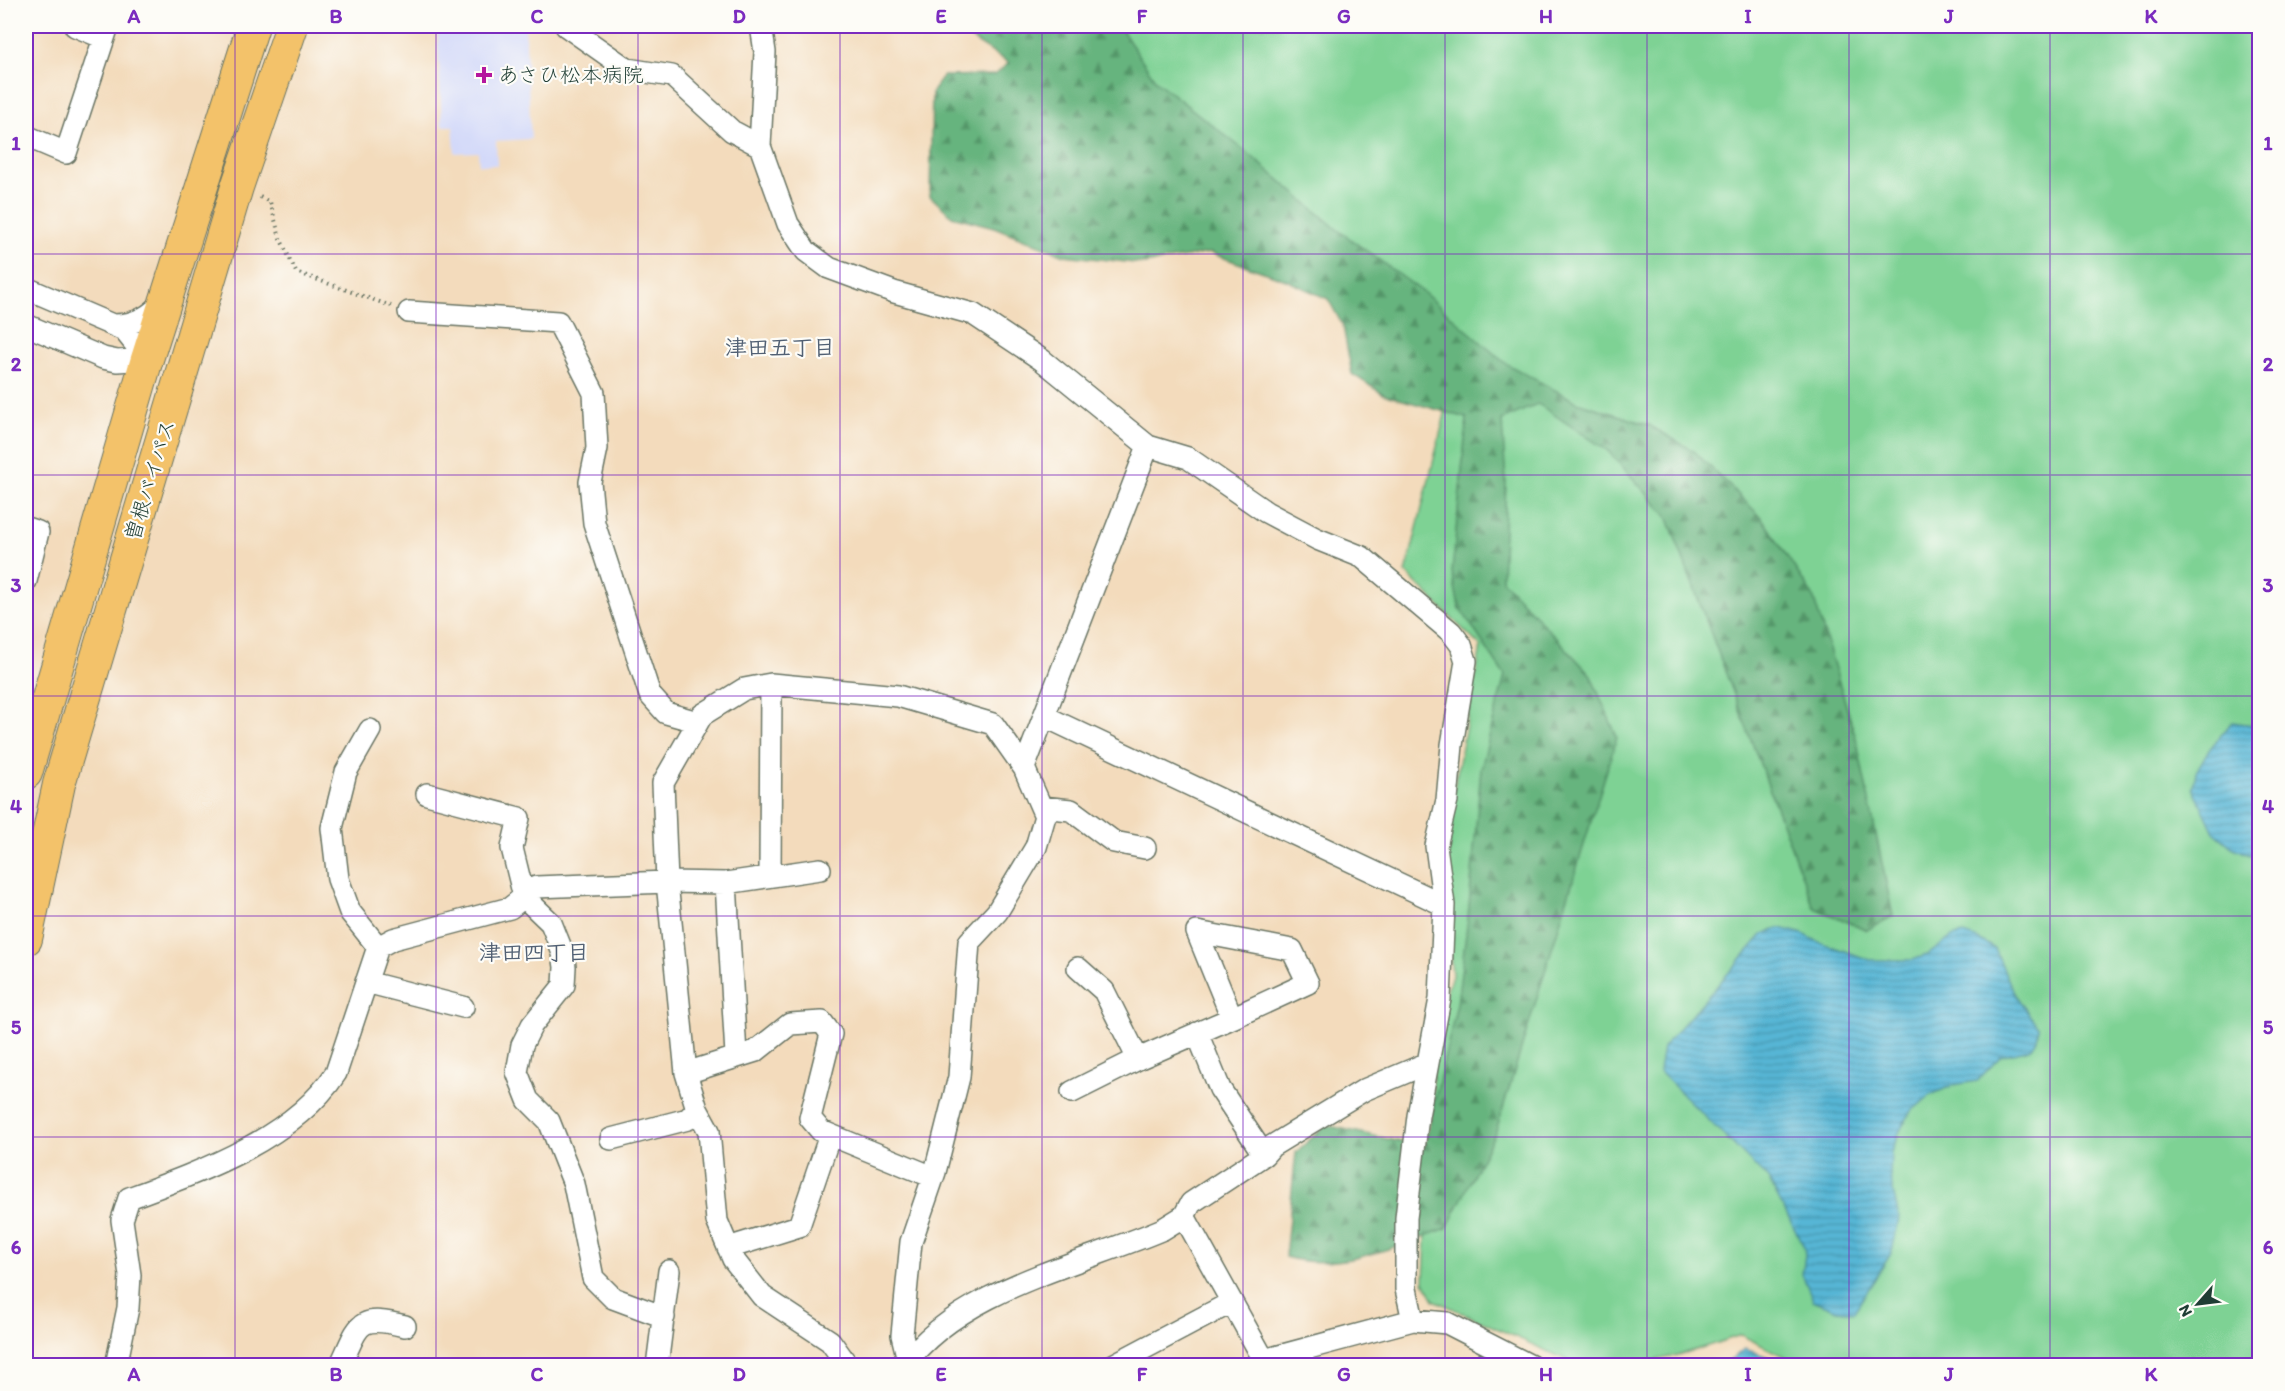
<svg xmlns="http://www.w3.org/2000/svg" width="2285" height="1391" font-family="Itim,'Klee One',sans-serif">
<defs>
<pattern id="forest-firs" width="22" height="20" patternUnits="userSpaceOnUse" patternTransform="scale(1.5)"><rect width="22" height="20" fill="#66b47e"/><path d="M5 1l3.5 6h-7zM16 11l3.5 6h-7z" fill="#539468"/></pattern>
<pattern id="water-rules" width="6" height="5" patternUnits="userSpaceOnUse" patternTransform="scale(1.5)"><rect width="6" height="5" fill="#56b6d5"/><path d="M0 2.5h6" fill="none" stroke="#4795ae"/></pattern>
</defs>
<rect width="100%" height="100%" fill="#fdfcf7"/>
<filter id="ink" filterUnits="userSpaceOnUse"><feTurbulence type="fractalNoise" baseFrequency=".0167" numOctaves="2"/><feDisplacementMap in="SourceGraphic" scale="12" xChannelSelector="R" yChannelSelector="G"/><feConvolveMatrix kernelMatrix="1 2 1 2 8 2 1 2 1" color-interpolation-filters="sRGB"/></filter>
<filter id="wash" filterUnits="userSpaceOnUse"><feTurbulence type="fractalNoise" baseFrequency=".008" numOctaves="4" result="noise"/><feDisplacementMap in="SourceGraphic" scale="24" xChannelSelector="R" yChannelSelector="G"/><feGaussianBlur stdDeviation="1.35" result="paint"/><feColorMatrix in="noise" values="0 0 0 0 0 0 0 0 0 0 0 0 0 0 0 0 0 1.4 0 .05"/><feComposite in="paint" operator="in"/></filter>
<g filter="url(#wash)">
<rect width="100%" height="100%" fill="#f3dbbc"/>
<!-- built -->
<path fill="#d3d9f9" d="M437 26H525L531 139 496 141 497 165H479L478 152 455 153 453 126H442Z"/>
<!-- grass -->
<path fill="#7ed294" stroke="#4e8864" stroke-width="1.5" d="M1073 26H2259V1365H1801L1741 1335C1682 1355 1632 1373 1569 1361L1434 1300 1424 1281 1434 1058 1440 1010 1452 976 1443 846 1481 647 1406 573 1458 361Z"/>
<!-- forest -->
<path fill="url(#forest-firs)" stroke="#427859" stroke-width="1.5" d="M951 26H1119L1156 81 1249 154 1338 230 1423 292 1505 363 1577 402 1649 425 1694 451 1762 518 1813 596 1856 738 1893 916 1867 930 1814 908 1667 516 1608 451 1538 404 1502 420 1506 483 1502 580 1590 674 1617 737 1496 1131 1447 1228C1397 1246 1339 1273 1285 1257L1296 1152 1326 1125 1424 1147 1457 1004 1468 918 1481 769 1505 676 1459 607 1452 572 1467 418 1385 395 1352 374 1343 326 1328 299 1286 280 1210 253 1144 264 1064 255 994 227 952 216 930 196 932 92 943 76 994 75 1009 63Z"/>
<!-- water -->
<path fill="url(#water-rules)" stroke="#3a7a84" stroke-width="1.5" d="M2232 722 2259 726V859L2232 847 2214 832 2193 788 2196 772 2208 751Z
M1781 928 1803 934 1819 942 1870 960H1913L1929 954 1952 937 1963 934 1978 939 1995 949 2014 993 2038 1027C2040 1056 2018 1049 2001 1056L1977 1081 1953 1085 1931 1095 1913 1110 1903 1124 1891 1152 1890 1177 1899 1218 1892 1252 1854 1312 1837 1310 1813 1300 1802 1274 1805 1255 1804 1247 1768 1179 1659 1071 1663 1047 1763 934Z
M1745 1349 1791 1365H1714L1728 1361Z"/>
</g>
<g filter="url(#ink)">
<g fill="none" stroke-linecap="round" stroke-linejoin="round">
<defs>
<path id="minor" d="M75 26 104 38
M566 26 627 69 672 76 732 131 760 146
M761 26 765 52 760 146 788 224 806 251 829 268 894 292 973 314 1042 360 1148 446 1188 458 1266 512 1317 539 1362 557 1451 632 1461 645 1466 661 1452 745 1447 800 1436 846 1444 905 1440 999 1418 1116 1406 1218V1289L1413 1320
M26 136 66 153 108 26
M26 288 124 330 147 359 117 361 103 358 26 325
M409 312 558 322 594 393 597 448 590 482 594 523 650 695 666 713 698 722
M114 325C135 325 153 315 165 299
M26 528 38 532 26 581
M1046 717 1444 905
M370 730 346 772 332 828 338 879 350 912 378 947
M1024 768 1148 446
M427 794 519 818 512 848 524 897 551 923 563 953 565 967 564 985 532 1025 522 1045 517 1072 528 1100 549 1121 574 1184 593 1278 613 1298 664 1317
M1041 807 1071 810 1114 842 1145 848
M770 876 771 684
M726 883 820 869
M1078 968 1104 991 1138 1059
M366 982 463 1007
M686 1073 756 1051 790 1024 822 1022 831 1034 810 1118 821 1131 933 1177
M1072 1092 1138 1059 1232 1018 1197 932 1292 950 1308 983 1232 1018
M611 1139 688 1119 697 1109
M1264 1155 1272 1146 1364 1090 1428 1063
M1184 1216 1191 1203 1264 1155 1220 1089 1197 1033
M728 1248 799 1226 830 1135
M116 1366 128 1308 130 1275 122 1220 129 1198C200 1172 293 1139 336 1073L378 947 393 939 510 908 536 887 667 882 726 883 736 1055
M340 1366C360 1324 356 1314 405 1326
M657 1366 669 1271
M848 1366 830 1341 762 1296 733 1259 717 1221 709 1131 697 1109 686 1073 667 882 663 783 702 715 744 689 771 684 898 696 993 724 1024 768 1045 816 1036 847 997 912 969 942 959 1077 935 1172 911 1242 902 1335 908 1360
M904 1366C957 1290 1082 1264 1163 1229L1184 1216 1264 1360 1413 1320 1447 1323 1531 1366
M1111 1366 1232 1302"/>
<path id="highway" d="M26 773 147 359 253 26
M26 939 59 784 237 187 292 26"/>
</defs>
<!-- minor casing -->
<use href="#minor" stroke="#697464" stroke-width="24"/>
<!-- highway casing -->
<use href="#highway" stroke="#697464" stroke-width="34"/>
<!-- path -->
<path stroke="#697464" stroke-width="4" stroke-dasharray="1.5 4.5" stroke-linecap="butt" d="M260 197 270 202 280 238 296 272 391 306"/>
<!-- minor -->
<use href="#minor" stroke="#fff" stroke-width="21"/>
<!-- highway -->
<use href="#highway" stroke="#f3c26a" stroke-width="32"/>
</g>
</g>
<!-- grid -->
<path fill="none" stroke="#7b2cbf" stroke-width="1.5" stroke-opacity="0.55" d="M235 26V1366M436 26V1366M638 26V1366M840 26V1366M1042 26V1366M1243 26V1366M1445 26V1366M1647 26V1366M1849 26V1366M2050 26V1366M26 254H2260M26 475H2260M26 696H2260M26 916H2260M26 1137H2260"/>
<!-- markers -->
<path fill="#b5179e" stroke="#fdfcf7" stroke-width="2" d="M481 66h6v6h6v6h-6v6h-6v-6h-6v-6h6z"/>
<g text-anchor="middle" stroke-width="4.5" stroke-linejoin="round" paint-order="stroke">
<!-- poi labels -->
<g font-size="21" fill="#1f3d34" stroke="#fdfcf7" text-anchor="start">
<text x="498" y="82">あさひ松本病院</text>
</g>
<!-- street labels -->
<g font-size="21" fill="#1f3d34" stroke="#fdfcf7">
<text transform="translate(150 480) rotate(-73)" y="7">曽根バイパス</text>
</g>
<!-- neighbourhood labels -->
<g font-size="22" font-weight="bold" fill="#526174" stroke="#fdfcf7">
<text x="780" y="355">津田五丁目</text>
<text x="534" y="960">津田四丁目</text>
</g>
</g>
<!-- margin -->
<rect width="2285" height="1391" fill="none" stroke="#fdfcf7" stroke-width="66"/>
<!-- north arrow -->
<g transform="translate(2198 1304) rotate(242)" stroke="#fdfcf7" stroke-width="4.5" paint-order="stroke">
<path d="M0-4.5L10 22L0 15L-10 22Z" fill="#1f3d34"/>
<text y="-9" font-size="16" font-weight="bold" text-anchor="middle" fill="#1f3d34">N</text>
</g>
<rect x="33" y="33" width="2219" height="1325" fill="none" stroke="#7b2cbf" stroke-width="2"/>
<g font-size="20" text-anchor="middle" font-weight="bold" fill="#7b2cbf">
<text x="134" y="23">A</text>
<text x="336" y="23">B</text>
<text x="537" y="23">C</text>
<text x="739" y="23">D</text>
<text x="941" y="23">E</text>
<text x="1142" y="23">F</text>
<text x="1344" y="23">G</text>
<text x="1546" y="23">H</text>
<text x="1748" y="23">I</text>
<text x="1949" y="23">J</text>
<text x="2151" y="23">K</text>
<text x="16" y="150">1</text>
<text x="2268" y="150">1</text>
<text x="16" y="371">2</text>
<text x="2268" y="371">2</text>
<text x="16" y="592">3</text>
<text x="2268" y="592">3</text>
<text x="16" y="813">4</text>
<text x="2268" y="813">4</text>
<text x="16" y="1034">5</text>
<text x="2268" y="1034">5</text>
<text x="16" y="1254">6</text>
<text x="2268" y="1254">6</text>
<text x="134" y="1381">A</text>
<text x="336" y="1381">B</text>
<text x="537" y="1381">C</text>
<text x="739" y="1381">D</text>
<text x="941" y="1381">E</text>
<text x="1142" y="1381">F</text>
<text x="1344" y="1381">G</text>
<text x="1546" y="1381">H</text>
<text x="1748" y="1381">I</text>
<text x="1949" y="1381">J</text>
<text x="2151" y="1381">K</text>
</g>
</svg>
